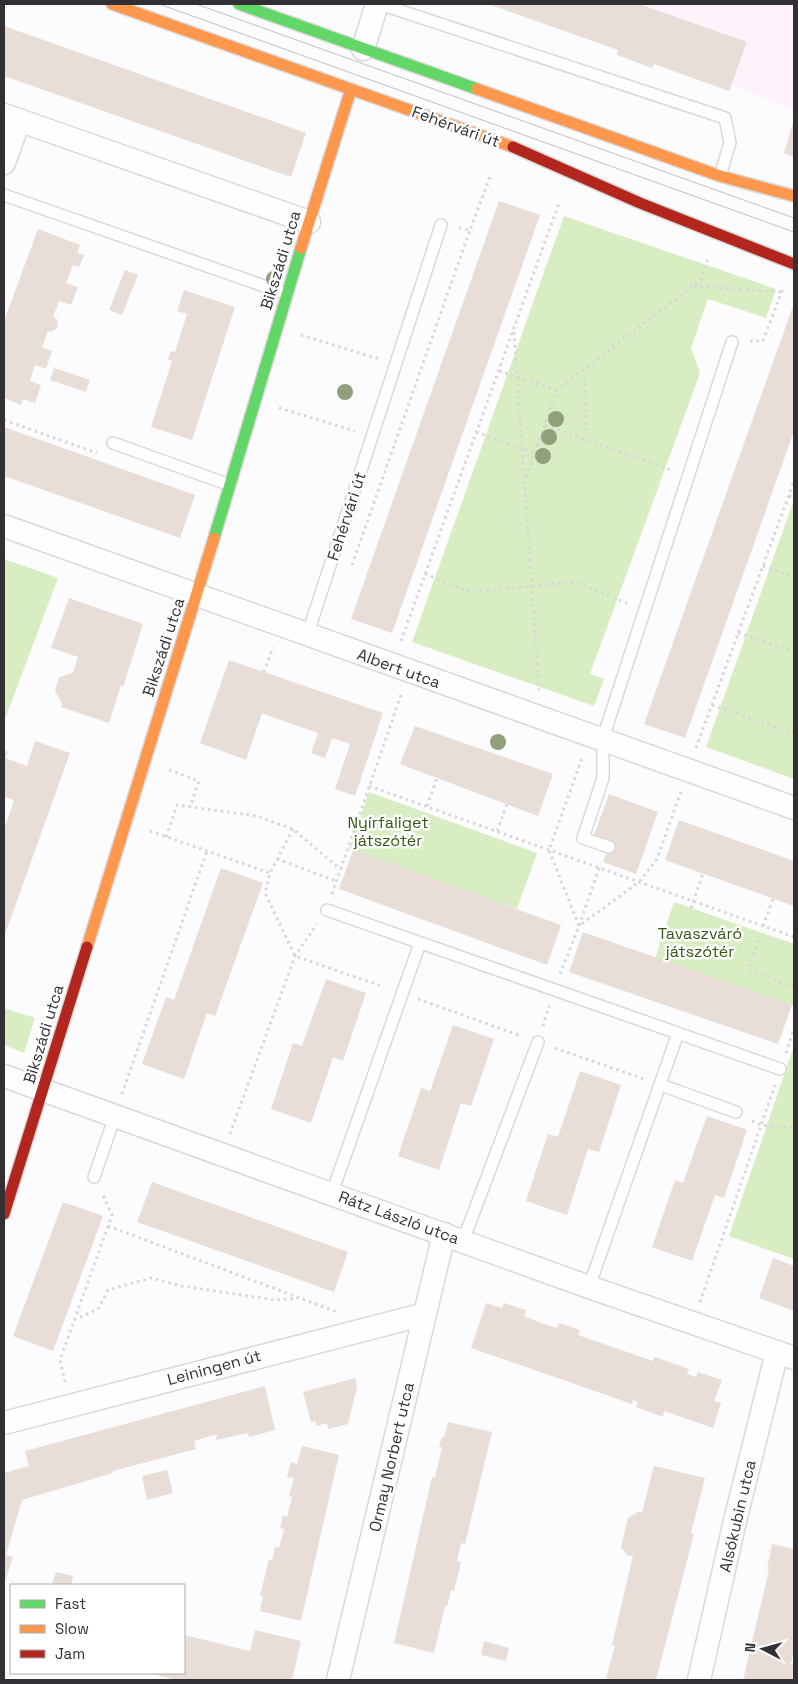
<svg xmlns="http://www.w3.org/2000/svg" width="798" height="1684" font-family="'Space Grotesk',sans-serif">
<rect width="100%" height="100%" fill="#fcfbfd"/>
<!-- industrial -->
<path fill="#fef2fb" d="M487 4H794V110L732 85 729 91 654 64 652 68 617 55 618 50Z"/>
<!-- green -->
<path fill="#d8edc2" d="M564 216 776 289 766 318 708 299 691 348 700 373 590 674 604 679 594 706 412 642Z
M794 500V779L706 747Z
M4 559 58 578 4 722Z
M369 792 537 853 517 909 349 849Z
M674 902 794 944V1006L655 958Z
M4 1008 35 1018 24 1053 4 1045Z
M794 1046V1259L729 1236Z"/>
<!-- building -->
<path fill="#e8ded7" d="M488 4H639L747 42 729 91 654 64 652 68 617 55 618 50Z
M4 26 306 133 291 177 4 76Z
M794 119V157L784 153Z
M499 201 540 215 392 633 351 619Z
M38 229 80 245 77 253 84 255 79 267 73 265 66 283 78 287 71 305 59 301 53 317 57 319 58 328 51 332 48 331 42 347 52 351 46 369 35 365 30 381 41 385 35 403 23 399 21 405 4 398V321Z
M125 270 138 275 122 315 109 310Z
M184 290 235 307 192 440 151 427 172 361 168 359 171 351 175 352 187 314 177 311Z
M793 306 794 431 685 738 644 724Z
M54 368 90 380 86 392 50 380Z
M4 427 195 495 180 538 4 476Z
M69 598 143 624 123 687 121 685 109 723 61 707 62 703 55 691 59 677 73 673 78 657 51 648Z
M229 660 383 713 355 796 335 789 350 744 332 738 325 758 311 753 318 733 272 717 262 713 246 760 200 743Z
M415 726 553 774 538 816 400 764Z
M35 741 70 753 4 937V830L14 800 4 797V750L8 752 5 758 27 766Z
M609 794 658 812 636 874 603 862 611 841 594 835Z
M679 820 794 861V906L665 860Z
M353 850 561 925 547 965 339 889Z
M221 868 263 883 215 1016 207 1013 184 1079 142 1064 166 997 174 1000Z
M583 932 792 1005 778 1044 569 972Z
M326 979 366 993 343 1061 333 1057 311 1123 271 1109 293 1043 302 1046Z
M453 1025 494 1039 471 1106 461 1103 439 1170 398 1156 421 1088 430 1091Z
M580 1071 621 1085 599 1152 588 1149 567 1215 526 1201 548 1134 558 1137Z
M707 1116 747 1130 724 1198 715 1195 692 1261 652 1247 675 1180 683 1183Z
M152 1182 348 1252 334 1292 137 1222Z
M63 1202 103 1216 53 1351 13 1336Z
M773 1258 794 1266V1311L759 1298Z
M486 1303 502 1308 504 1303 526 1310 524 1316 541 1323 557 1328 559 1323 580 1330 578 1335 653 1361 655 1357 689 1369 687 1374 696 1377 698 1372 722 1380 714 1401 721 1403 713 1428 664 1411 663 1417 636 1407 638 1402 633 1400 632 1404 471 1348Z
M355 1378 357 1387 348 1424 328 1429 327 1423 317 1426 316 1421 311 1422 303 1392Z
M265 1386 275 1430 249 1437 248 1433 216 1440 217 1434 194 1441 196 1449 113 1471V1473L22 1500 6 1555 13 1557 4 1585V1473L29 1466 25 1451Z
M448 1422 492 1432 465 1544 461 1543 457 1561 461 1562 454 1591 451 1590 447 1607 445 1606 434 1653 394 1643 432 1477H435L442 1448 439 1447 442 1437H444Z
M302 1446 339 1455 301 1621 260 1611 263 1596H260L269 1559 272 1560 275 1547 279 1548 284 1529 280 1528 283 1515 287 1517 292 1497 289 1496 294 1478 287 1477 291 1462 297 1464Z
M654 1466 705 1478 691 1533 694 1534 656 1680H615L606 1678 615 1646 612 1645 633 1556 627 1555 621 1547 628 1518 638 1512H642Z
M167 1470 173 1493 147 1500 142 1476Z
M772 1544 794 1549V1651L791 1664H794V1680H743L769 1570 767 1569Z
M56 1572 73 1576 71 1585H52Z
M255 1630 301 1641 292 1680H177L148 1673H184V1635L250 1651Z
M484 1641 509 1648 506 1661 481 1655Z"/>
<g fill="none" stroke-linecap="round" stroke-linejoin="round">
<defs>
<path id="lane" d="M380 4 725 118 730 143 720 176
M4 195 287 294
M113 443 230 485
M307 636 441 225
M609 847 583 838 603 778V738L732 342
M327 910 780 1069
M661 1085 736 1112
M94 1177 115 1116
M332 1193 420 943
M463 1241 538 1042
M589 1287 678 1033"/>
<path id="street" d="M363 49 377 4
M4 115 309 222
M4 163 19 121
M4 526 794 808
M4 1076 589 1287 794 1358
M4 1423 425 1314
M338 1680 444 1234
M699 1680 735 1521 777 1352"/>
<path id="fast" d="M239 4 477 89
M214 538 301 248"/>
<path id="slow" d="M112 4 513 147
M477 89 720 176 794 196
M301 248 351 89
M87 947 214 538"/>
<path id="jam" d="M513 147 640 203 794 264
M4 1214 87 947"/>
</defs>
<!-- lane casing -->
<use href="#lane" stroke="#d9d8da" stroke-width="14"/>
<!-- street casing -->
<use href="#street" stroke="#d9d8da" stroke-width="25"/>
<!-- fast casing -->
<use href="#fast" stroke="#d9d8da" stroke-width="14"/>
<!-- slow casing -->
<use href="#slow" stroke="#d9d8da" stroke-width="14"/>
<!-- jam casing -->
<use href="#jam" stroke="#d9d8da" stroke-width="14"/>
<!-- path -->
<path stroke="#d7d7d8" stroke-width="3" stroke-dasharray="2.5 4" stroke-linecap="butt" d="M459 228 470 230 490 177
M694 286 781 292
M514 332 539 690
M301 335 379 359
M750 341H763L783 288
M584 370 587 440
M499 371 557 390
M279 408 355 431
M4 420 97 453
M545 425 671 470
M476 432 535 453
M526 477 557 390 700 281 708 258
M789 496 794 498
M352 565 470 230
M763 566 792 576
M425 574 471 592 575 582 629 604
M738 633 794 652
M401 641 559 203
M264 672 273 647
M712 705 794 733
M696 748 794 481
M169 770 199 781 190 807
M369 786 794 937
M427 806 437 778
M293 829 270 873 265 893 295 956 384 987
M150 831 270 873
M497 831 507 804
M166 837 177 805 256 816 293 829 340 869
M277 859 336 881
M599 868 579 926 639 882 657 859 681 791
M332 894 402 692
M691 908 703 873
M763 926 773 899
M758 940 748 970 794 987
M560 974 579 926 549 850 582 758
M418 999 521 1036
M543 1026 549 1006
M555 1048 644 1079
M786 1053 794 1029
M122 1094 207 851
M752 1121 761 1125 794 1128
M230 1134 295 956 317 924
M108 1226 337 1312
M700 1302 775 1085
M74 1320 98 1309 108 1290 151 1278 182 1286 275 1300 298 1298
M65 1382 60 1360 112 1215 102 1193"/>
<!-- lane -->
<use href="#lane" stroke="#fffeff" stroke-width="11"/>
<!-- street -->
<use href="#street" stroke="#fffeff" stroke-width="22"/>
<!-- fast -->
<use href="#fast" stroke="#63d668" stroke-width="11"/>
<!-- slow -->
<use href="#slow" stroke="#ff974d" stroke-width="11"/>
<!-- jam -->
<use href="#jam" stroke="#b3261e" stroke-width="11"/>
<!-- tram -->
<path stroke="#c1c1c2" stroke-width="1" d="M159 4 794 232
M196 4 794 218"/>
</g>
<!-- trees -->
<g fill="#919f7c">
<circle cx="274" cy="279" r="8"/>
<circle cx="345" cy="392" r="8"/>
<circle cx="556" cy="419" r="8"/>
<circle cx="549" cy="437" r="8"/>
<circle cx="543" cy="456" r="8"/>
<circle cx="498" cy="742" r="8"/>
</g>
<g text-anchor="middle" stroke-width="5" stroke-linejoin="round" paint-order="stroke">
<!-- street labels -->
<g font-size="16" fill="#323034" stroke="#fff">
<text transform="translate(456 126) rotate(20)" y="6">Fehérvári út</text>
<text transform="translate(280 260) rotate(-73)" y="6">Bikszádi utca</text>
<text transform="translate(346 516) rotate(-72)" y="6">Fehérvári út</text>
<text transform="translate(163 647) rotate(-72)" y="6">Bikszádi utca</text>
<text transform="translate(399 668) rotate(20)" y="6">Albert utca</text>
<text transform="translate(43 1034) rotate(-73)" y="6">Bikszádi utca</text>
<text transform="translate(399 1217) rotate(20)" y="6">Rátz László utca</text>
<text transform="translate(214 1367) rotate(-15)" y="6">Leiningen út</text>
<text transform="translate(391 1457) rotate(-77)" y="6">Ormay Norbert utca</text>
<text transform="translate(737 1516) rotate(-77)" y="6">Alsókubin utca</text>
</g>
<!-- park labels -->
<g font-size="16" fill="#395413" stroke="#fff">
<text x="388" y="828">Nyírfaliget<tspan x="388" dy="18">játszótér</tspan></text>
<text x="700" y="939">Tavaszváró<tspan x="700" dy="18">játszótér</tspan></text>
</g>
</g>
<!-- border -->
<rect width="798" height="1684" fill="none" stroke="#323034" stroke-width="10"/>
<!-- legend -->
<rect x="10" y="1584" width="175" height="90" fill="#ffffff" stroke="#adacae"/>
<rect x="20" y="1600" width="25" height="8" fill="#63d668" stroke="#adacae"/>
<text x="55" y="1609" font-size="15" fill="#323034">Fast</text>
<rect x="20" y="1625" width="25" height="8" fill="#ff974d" stroke="#adacae"/>
<text x="55" y="1634" font-size="15" fill="#323034">Slow</text>
<rect x="20" y="1650" width="25" height="8" fill="#b3261e" stroke="#adacae"/>
<text x="55" y="1659" font-size="15" fill="#323034">Jam</text>
<!-- north arrow -->
<g transform="translate(763 1649) rotate(276)" stroke="#ffffff" stroke-width="4" paint-order="stroke">
<path d="M0-4L9 19L0 12L-9 19Z" fill="#323034"/>
<text y="-8" font-size="14" font-weight="bold" text-anchor="middle" fill="#323034">N</text>
</g>
</svg>
